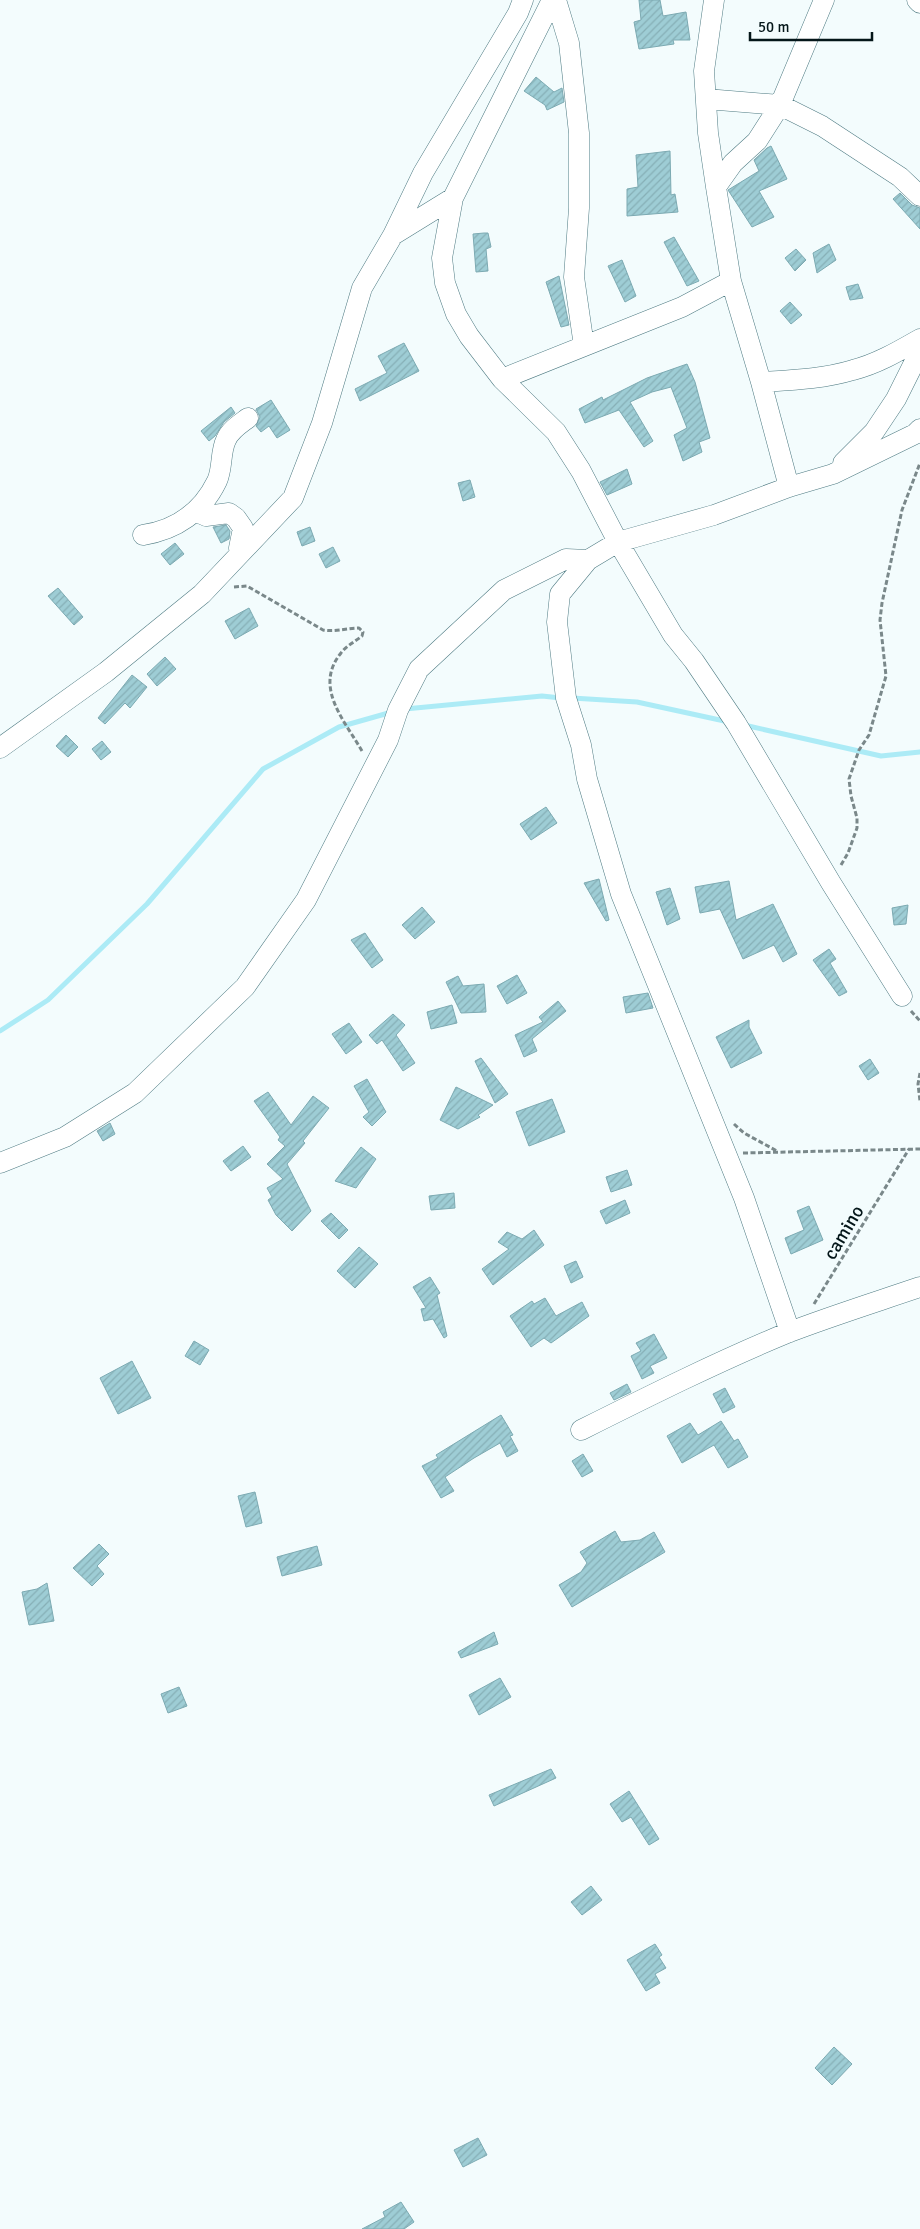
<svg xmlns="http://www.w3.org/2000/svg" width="920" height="2229" font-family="Signika,sans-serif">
<defs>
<pattern id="building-hatch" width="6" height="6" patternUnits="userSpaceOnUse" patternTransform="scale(1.25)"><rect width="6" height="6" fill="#9ecdd5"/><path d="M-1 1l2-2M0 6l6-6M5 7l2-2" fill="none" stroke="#86afb6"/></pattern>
</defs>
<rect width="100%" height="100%" fill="#f3fcfd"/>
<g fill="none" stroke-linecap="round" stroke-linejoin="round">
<!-- stream -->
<path stroke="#acebf6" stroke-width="5" d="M572 698 637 702 729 722
M405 709 542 696 561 698
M744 725 881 756 920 752
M0 1031 48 1000 147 904 263 769 339 727 392 712"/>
</g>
<!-- building -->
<path fill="url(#building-hatch)" stroke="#7caab2" d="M639 0H660L663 16 686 12 690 40H673L674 44 639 49 634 22 641 20Z
M536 77 554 92 562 88 564 102 547 110 545 105 524 91Z
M771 146 787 179 759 191 774 217 752 227 728 190 759 171 754 160 767 148Z
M670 151 671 195 675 194 678 212 627 216V189L638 187 636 155Z
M900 193 912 205 920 208V229L893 199Z
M484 233H488L491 247 486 249 488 271 476 272 473 234Z
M674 237 699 281 687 286 664 242Z
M829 244 836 260 817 273 813 253Z
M796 249 806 260 795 271 785 258Z
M622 260 636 296 625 302 608 266Z
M559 276 569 325 561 327 546 282Z
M858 284 863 298 850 300 846 287Z
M790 302 802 315 791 324 780 311Z
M404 343 419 371 360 401 355 389 387 373 378 356Z
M687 364 695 382 710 438 699 442 702 452 683 461 674 435 687 428 671 387 652 392 630 402 653 441 644 447 619 410 585 423 579 409 602 397 603 400 647 378Z
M271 400 290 430 277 438 269 426 261 432 256 426 260 417 256 409Z
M231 407 235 413 224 422 215 436 209 441 201 431Z
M627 469 632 484 607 495 600 482Z
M470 480 475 497 463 501 458 483Z
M226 525 230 531 229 539 221 543 213 527Z
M310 527 315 541 302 546 297 532Z
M175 543 184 554 170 565 161 554Z
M333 547 340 561 326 568 319 554Z
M58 588 83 617 74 625 48 596Z
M249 608 258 626 235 639 225 621Z
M165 657 176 669 157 686 147 674Z
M132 675 147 687 130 708 125 703 105 724 98 718Z
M66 735 78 747 68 757 56 746Z
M102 741 111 752 101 760 92 749Z
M546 807 557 823 531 840 520 824Z
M599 879 609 920 606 921 584 883Z
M729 881 736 920 773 904 797 954 783 962 774 945 743 959 720 909 700 913 695 887Z
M670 888 680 919 667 925 656 892Z
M908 905 906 924 894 925 892 908Z
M422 907 435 922 415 939 402 925Z
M365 933 383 960 372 968 351 940Z
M829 949 836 959 830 963 847 992 839 996 813 960Z
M517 975 527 993 507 1004 497 986Z
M458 976 463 986 484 984 486 1012 461 1013 446 982Z
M648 993 653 1008 626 1013 623 997Z
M558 1001 566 1011 532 1039 537 1051 524 1057 515 1035 543 1022 539 1017Z
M452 1005 457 1023 431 1029 427 1012Z
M393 1014 405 1025 396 1035 415 1063 403 1071 382 1040 377 1044 369 1035Z
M749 1020V1027L762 1053 731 1068 716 1037Z
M349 1023 362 1042 346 1054 332 1034Z
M481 1058 508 1094 495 1103 475 1061Z
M870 1059 879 1073 868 1080 859 1066Z
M367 1079 386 1112 372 1126 363 1117 369 1112 354 1086Z
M456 1087 493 1105 478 1115 480 1117 458 1129 440 1120Z
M268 1092 291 1125 313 1096 329 1108 303 1141 305 1143 287 1164 311 1211 292 1231 276 1215 268 1200 272 1197 267 1188 283 1179 267 1164 285 1146 278 1140 280 1137 254 1101Z
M552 1099 565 1132 529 1146 516 1112Z
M110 1123 115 1134 103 1141 97 1131Z
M243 1146 251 1157 231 1171 223 1161Z
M361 1147 376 1159 356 1188 335 1181Z
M627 1170 632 1185 611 1192 606 1177Z
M454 1193 455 1208 431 1210 429 1196Z
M625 1200 630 1213 606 1224 600 1211Z
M809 1206 823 1240 791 1254 785 1238 804 1230 797 1211Z
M331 1213 348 1230 339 1239 321 1221Z
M534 1230 544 1245 493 1285 482 1269 509 1249 498 1242 507 1232 522 1239Z
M359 1247 378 1264 355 1288 337 1271Z
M576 1261 583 1277 571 1283 564 1266Z
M430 1277 440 1293 437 1295 447 1336 444 1338 433 1319 424 1321 421 1309 426 1308 413 1287Z
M545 1298 556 1316 582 1302 589 1316 551 1343 544 1338 531 1347 510 1316 532 1301 534 1304Z
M654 1334 667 1358 650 1366 654 1373 642 1379 631 1356 641 1351 636 1343Z
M194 1341 209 1350 200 1365 185 1356Z
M132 1361 151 1398 118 1414 100 1378Z
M627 1384 631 1392 614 1400 610 1393Z
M725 1388 735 1407 723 1413 713 1394Z
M501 1415 513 1435 510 1436 518 1451 507 1457 500 1443 474 1458 445 1477 454 1491 441 1498 422 1466 438 1458 436 1455Z
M721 1421 734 1441 738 1439 748 1457 728 1468 714 1445 682 1463 667 1436 690 1423 698 1435Z
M583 1454 593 1471 582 1477 572 1461Z
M255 1492 262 1523 246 1527 238 1496Z
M615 1531 621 1542 640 1540 654 1532 665 1552 572 1607 559 1585 581 1572 587 1563 580 1552Z
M99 1544 109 1554 97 1566 104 1574 92 1586 73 1568Z
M317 1546 322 1565 282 1576 277 1557Z
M47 1583 54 1621 29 1625 22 1592 37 1589Z
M494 1632 498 1644 461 1658 458 1652Z
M500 1678 511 1697 479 1715 469 1695Z
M179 1687 187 1706 168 1713 161 1694Z
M551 1769 556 1778 494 1806 489 1795Z
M629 1791 659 1839 649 1845 631 1817 622 1822 610 1804Z
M591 1886 602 1900 582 1915 571 1902Z
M655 1944 662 1955 659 1957 666 1968 655 1974 660 1983 646 1991 627 1960Z
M834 2047 852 2064 832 2085 815 2068Z
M478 2138 487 2155 463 2167 454 2150Z
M401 2202 414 2222 404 2229H362L385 2217 383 2212Z"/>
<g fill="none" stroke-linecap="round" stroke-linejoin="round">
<defs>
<path id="street" d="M552 0 453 198 442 258 445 283 456 314 469 336 502 379 556 432 581 471 618 542 673 635 694 661 736 723 831 883 902 996
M556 0 569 43 579 133V208L574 277 584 346
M714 0 704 71 708 133 716 187 731 281 761 382 789 487
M917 0 920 3
M706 99 780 105 822 126 900 177 920 196
M716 187 733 163 757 141 780 105 824 0
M393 235 423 173 518 13 523 0
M502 379 682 307 731 281
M761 382C793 380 823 379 853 370 877 364 899 351 920 339
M843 463 874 432 896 399 920 351
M197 512 206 516 229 513 236 518 243 528 239 548 240 554
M143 535C176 530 202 512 217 481 223 468 220 452 226 440 230 430 240 424 248 418
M0 748 106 672 202 594 293 498 322 423 362 288 393 235 453 198
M0 1163 65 1137 135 1093 245 987 306 900 388 740 398 710 419 669 504 590 566 559 588 560
M790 1332 744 1198 621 894 587 779 581 745 566 698 557 622 560 594 588 560 618 542 714 515 789 487 833 474 915 434 920 429
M581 1430C649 1396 717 1362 787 1333 831 1316 876 1302 920 1287"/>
</defs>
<!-- street casing -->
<use href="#street" stroke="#4f7b83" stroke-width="21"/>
<!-- path -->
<path stroke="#7a888a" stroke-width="3" stroke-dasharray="5 2.5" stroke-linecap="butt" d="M234 587 247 586 323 630C336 632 347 628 359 628L363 632 362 636C356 641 346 646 341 653 313 687 345 721 362 751
M841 865 848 853 857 828V818L851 796 849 779 859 750 869 735 886 676 880 620 882 603 902 510 920 463
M911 1011 920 1021
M920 1073 918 1084 920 1101
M734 1124 744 1133 777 1151
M743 1153 920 1149
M814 1304 909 1149"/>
<!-- street -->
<use href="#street" stroke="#fff" stroke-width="20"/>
</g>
<g text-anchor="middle" stroke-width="4.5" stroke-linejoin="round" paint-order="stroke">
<!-- street labels -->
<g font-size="19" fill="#041619" stroke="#f3fcfd">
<text transform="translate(843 1232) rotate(-59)" y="7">camino</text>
</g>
</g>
<!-- scale -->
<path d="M750 32v8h122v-8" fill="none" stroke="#041619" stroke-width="2.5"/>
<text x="758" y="32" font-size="15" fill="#041619" stroke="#f3fcfd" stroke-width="4" paint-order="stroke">50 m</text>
</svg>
